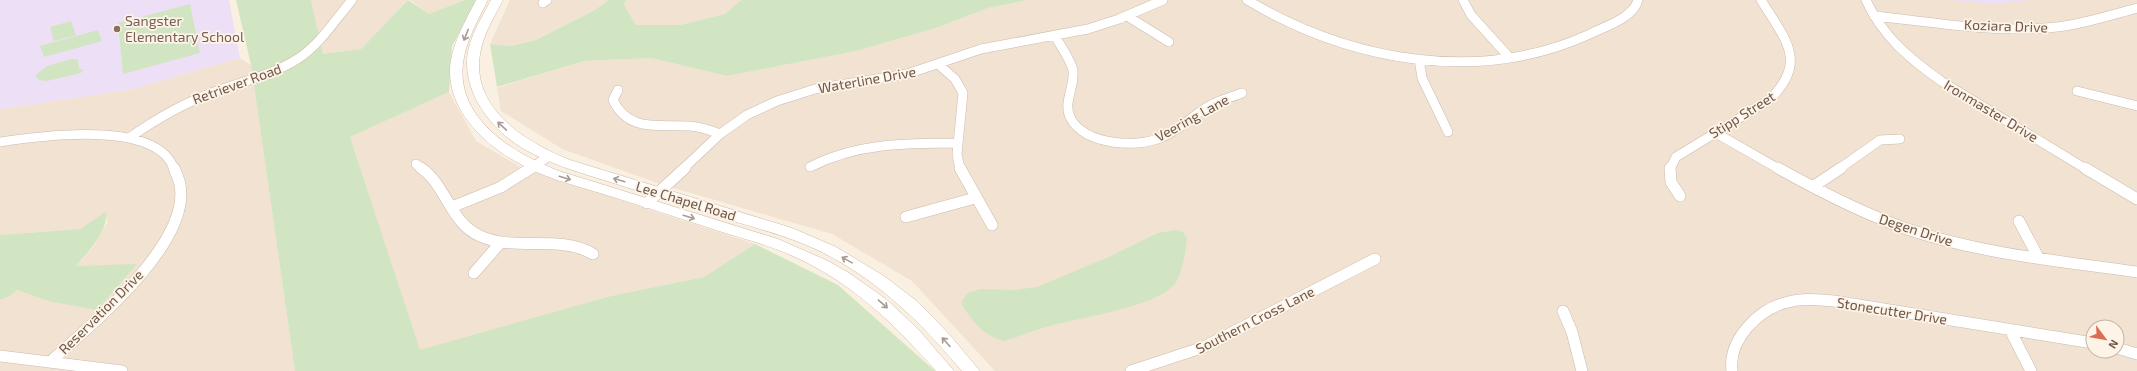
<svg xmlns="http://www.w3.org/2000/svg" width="2137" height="371" font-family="'Exo 2',sans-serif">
<rect width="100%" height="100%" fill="#faf0e2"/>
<!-- residential -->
<path fill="#f1e2d1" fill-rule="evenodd" d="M311 0H408L361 49 323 54Z
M410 0H465L429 14Z
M510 0H609L593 11 536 40 511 46 490 44Z
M626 0H741L725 14 680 25H636L624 5Z
M1028 0H2137V371H995L912 281 832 234 663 185 562 149 501 111 497 88 584 61 651 58 727 76 856 51 936 28 988 8ZM2093 327H2117V351H2093Z
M240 58 251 65 295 371H0V300L10 296 17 290 48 301 136 265 76 266 94 246 107 223V212L80 229 0 235V109L129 90Z
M449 92 476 141 522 168 755 244 704 277 611 296 420 351 350 137Z"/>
<!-- education -->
<path fill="#eddff6" d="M0 0H229L240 58 129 90 0 109Z
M1949 0H2030L1995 4Z"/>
<!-- green -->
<path fill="#d1e5c2" d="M236 0H311L323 54 361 49 408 0 429 14 465 0H477L452 46 449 92 350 137 420 350 611 296 704 277 755 244 838 285 935 371H295L251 65Z
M609 0H626L624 5 636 25H680L725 14 741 0H1028L988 8 936 28 856 51 727 76 651 58 584 61 497 87 490 44 511 46 536 40 593 11Z
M190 4 200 53 123 74 118 23Z
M71 21 76 35 54 41 50 27Z
M98 30 102 41 44 57 40 46Z
M71 59H78L79 69H83L81 73 47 81 39 80 35 76 47 66Z
M107 211C106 235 90 249 76 266L137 264 97 310 48 301 17 290 10 296 0 300V235L80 229Z
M1176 230 1183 232 1187 238C1186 250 1182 276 1174 285 1153 307 1084 317 1053 325 1037 329 1021 336 1004 341 985 337 969 319 961 302L968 293 980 289 1013 290 1037 287 1111 256 1158 233Z"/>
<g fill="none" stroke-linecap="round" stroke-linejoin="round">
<defs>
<path id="street-far1" d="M1247 0C1350 61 1478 85 1590 34 1606 26 1633 18 1638 0
M1463 0 1471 15 1510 58
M1866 0C1882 36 1910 59 1941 81L2086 169
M543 3 547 0
M1127 16 1169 42
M1874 16C1934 22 1996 34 2057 27 2084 24 2111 15 2137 8
M1055 36C1060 45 1072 62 1073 71 1075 87 1062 104 1071 119 1086 145 1136 148 1160 138 1180 131 1193 114 1211 105 1220 100 1232 97 1242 93
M1419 59 1422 78 1448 132
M938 64 955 79 963 93 957 154 960 169
M618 90 613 100C629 133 659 124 690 126 700 127 710 130 720 134
M2077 91 2137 106
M1714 132 1779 169
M129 138C156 119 184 103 214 92 243 81 273 75 299 58 321 43 335 20 352 0
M0 142C39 136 157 119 174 169
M416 164 422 169
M810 167C857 143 906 143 958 143
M530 169 549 156
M683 169 720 134 747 115 777 101 815 89 907 74 981 49 1088 29 1119 19 1163 0
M1670 169 1676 157 1769 100C1809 62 1785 39 1761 0
M1839 169 1880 140 1900 139"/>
<path id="street" d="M421 168C447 186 450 223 480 236 516 252 559 234 593 254
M960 168 992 225
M1670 168 1671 182 1680 196
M1778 168C1819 191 1862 213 1907 229 1981 254 2060 261 2137 272
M2085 168 2137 199
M1814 186 1841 168
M647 203 685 168
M452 207 501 187 531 168
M906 217 975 198
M2019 221 2038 257
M474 273 501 242
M1563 311 1572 332 1582 371
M2010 330 2031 371
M2117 348 2137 354
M0 356 122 371
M51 361C90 326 191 244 180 185 179 179 176 173 174 168
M1131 371 1204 347 1375 259
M1732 371C1728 340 1758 309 1788 302 1803 298 1818 300 1834 301L2093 343"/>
<path id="secondary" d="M476 0H488C478 20 466 40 463 63 456 119 514 154 559 171L778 239 828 261 849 273 886 299 919 330 954 371H936C895 324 851 282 793 256 769 245 744 239 719 231 679 218 640 205 600 193 571 184 541 177 515 161 484 144 450 111 450 72 450 47 465 22 476 0Z
M491 0H503C494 17 483 35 480 54 471 109 527 143 570 160L792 228 836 247 884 276 918 302 949 334 980 371H962C919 320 873 275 811 247 784 235 755 228 727 219 688 207 649 194 610 182 578 172 545 163 516 144 490 126 467 96 467 63 467 40 481 19 491 0Z"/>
</defs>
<!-- street-far1 casing -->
<use href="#street-far1" stroke="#ccbaad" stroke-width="10"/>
<!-- street casing -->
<use href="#street" stroke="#ccbaad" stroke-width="12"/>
<!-- secondary casing -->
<use href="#secondary" stroke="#cebaaa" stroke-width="1"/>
<!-- street-far1 -->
<use href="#street-far1" stroke="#fff" stroke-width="9"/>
<!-- street -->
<use href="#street" stroke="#fff" stroke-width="11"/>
<!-- secondary -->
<use href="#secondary" fill="#fff" fill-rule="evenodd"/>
</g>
<!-- one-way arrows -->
<defs><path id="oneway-shaft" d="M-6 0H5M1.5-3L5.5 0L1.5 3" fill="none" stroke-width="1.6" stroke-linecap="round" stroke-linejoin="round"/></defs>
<g stroke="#a99a93">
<use href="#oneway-shaft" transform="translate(466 35) rotate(112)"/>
<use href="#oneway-shaft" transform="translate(502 126) rotate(-137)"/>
<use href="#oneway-shaft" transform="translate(565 178) rotate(17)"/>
<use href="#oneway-shaft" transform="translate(619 180) rotate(-163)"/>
<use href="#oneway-shaft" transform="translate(689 217) rotate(17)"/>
<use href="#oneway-shaft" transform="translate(847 260) rotate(-151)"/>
<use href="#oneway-shaft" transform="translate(883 304) rotate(41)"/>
<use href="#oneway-shaft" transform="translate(946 342) rotate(-132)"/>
</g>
<!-- markers -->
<circle fill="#8d6e63" stroke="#fdf4e7" stroke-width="1.5" cx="117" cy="29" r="4"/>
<g text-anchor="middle" stroke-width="3.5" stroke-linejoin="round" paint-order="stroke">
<!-- education labels -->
<g font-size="14" fill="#785e54" stroke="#fdf4e7" text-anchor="start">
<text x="125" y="26">Sangster<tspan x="125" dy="16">Elementary School</tspan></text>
</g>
<!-- street labels -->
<g font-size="14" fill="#6f574b" stroke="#fdf4e7">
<text transform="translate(2006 26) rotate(2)" y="5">Koziara Drive</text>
<text transform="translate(867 80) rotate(-10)" y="5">Waterline Drive</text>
<text transform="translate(237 84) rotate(-20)" y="5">Retriever Road</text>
<text transform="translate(1991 111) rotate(31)" y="5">Ironmaster Drive</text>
<text transform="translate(1742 115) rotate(-32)" y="5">Stipp Street</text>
<text transform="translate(1192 118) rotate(-29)" y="5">Veering Lane</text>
<text transform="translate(686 201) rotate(17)" y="5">Lee Chapel Road</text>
<text transform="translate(1916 230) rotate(18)" y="5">Degen Drive</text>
<text transform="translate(1892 311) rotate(9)" y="5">Stonecutter Drive</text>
<text transform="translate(101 312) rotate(-45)" y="5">Reservation Drive</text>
<text transform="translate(1255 320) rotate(-27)" y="5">Southern Cross Lane</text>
</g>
</g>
<!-- north arrow -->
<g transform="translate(2105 339) rotate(122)"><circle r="19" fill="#fdf4e7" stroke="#c4b5a9"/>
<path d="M0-3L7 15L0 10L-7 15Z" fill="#da6e51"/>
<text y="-6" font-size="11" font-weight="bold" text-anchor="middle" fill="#6f574b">N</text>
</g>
</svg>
